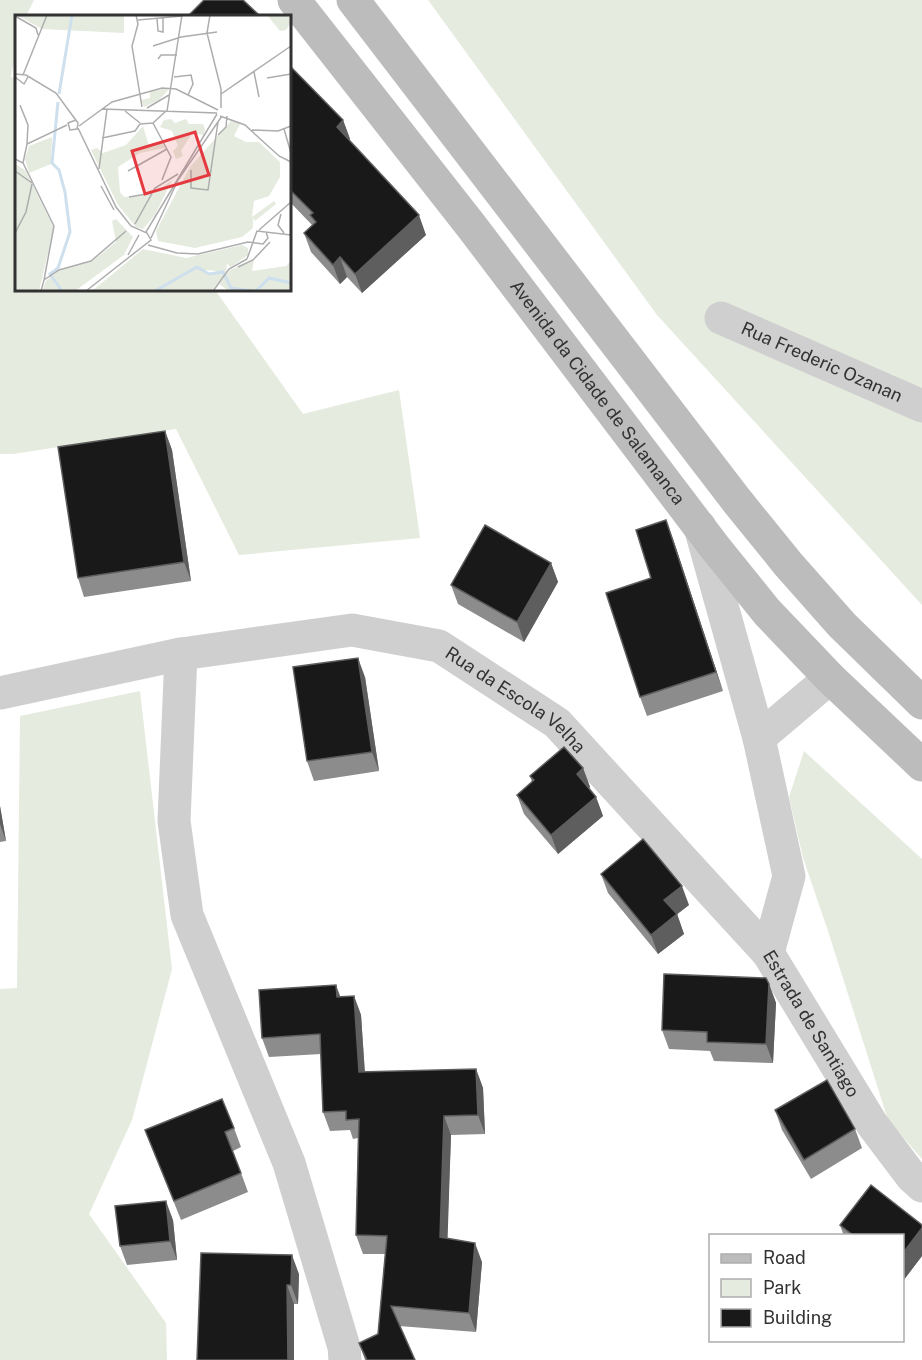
<svg xmlns="http://www.w3.org/2000/svg" width="922" height="1360" font-family="'Public Sans',sans-serif">
<rect width="100%" height="100%" fill="#fff"/>
<!-- green -->
<path fill="#e5ebde" d="M0 0H34L26 16H16V51L11 77 16 78V290H215L303 414 399 390 420 538 239 555 176 429 13 454H0Z
M428 0H922V605L657 315Z
M140 691 172 969 132 1120 89 1214 166 1323 167 1360H0V989L17 988 20 716Z
M804 751 922 859V1159L888 1120 828 931 803 858 789 797Z"/>
<g fill="none" stroke-linecap="round" stroke-linejoin="round">
<!-- street -->
<g stroke="#cfcfcf" stroke-width="33">
<path id="s1" d="M721 318 922 406"/>
<path d="M700 527 759 738 789 876 768 953"/>
<path d="M181 654 174 821 187 915 289 1163 344 1347 345 1360"/>
<path id="s2" d="M0 693 181 654 352 630 439 646 557 723 768 953 872 1124 912 1177 922 1186"/>
<path d="M759 738 830 678"/>
</g>
<!-- secondary -->
<g stroke="#bcbcbc" stroke-width="33">
<path id="s3" d="M294 0 472 227 713 545 767 612 830 678 922 765"/>
<path d="M353 0 737 501 788 564 842 625 922 703"/>
</g>
</g>
<!-- wall -->
<path fill="#8c8c8c" d="M290 66 343 120 350 139 349 140 426 235 362 293 347 277 340 284 311 252 304 233 312 225 290 202Z
M165 431 172 450 191 581 84 597 78 578Z
M673 539 723 691 647 716 640 697 651 578Z
M551 563 558 582 524 642 458 604 451 585Z
M365 677 379 771 314 781 307 761Z
M583 768 590 787 589 788 596 797 603 816 558 854 524 814 517 795 532 782 530 776Z
M0 806 6 841 0 842Z
M601 874 689 905 677 914 684 934 658 954 608 893Z
M769 984 776 1003 773 1063 714 1061 710 1051 669 1049 662 1030Z
M354 996 361 1015 365 1072 476 1069 483 1088 485 1134 451 1135 447 1238 482 1262 476 1332 399 1326 415 1360H365L359 1343 378 1334 385 1254H363L356 1235 358 1138 353 1139 350 1130 330 1131 323 1112 321 1054 269 1057 262 1038 340 997Z
M775 1110 855 1129 862 1148 811 1179 782 1130Z
M234 1128 241 1147 233 1151 248 1192 181 1220 145 1130Z
M173 1220 177 1260 127 1265 120 1246Z
M840 1225H922V1256L903 1281V1236H844Z
M299 1274 298 1304H294L197 1360Z"/>
<!-- shaded-wall -->
<path fill="#5e5e5e" d="M343 120 350 139 344 146 337 127Z
M419 215 426 235 362 293 355 274Z
M340 257 347 277 340 284 333 265Z
M165 431 172 450 191 581 184 562Z
M666 520 673 539 723 691 716 672Z
M551 563 558 582 524 642 517 622Z
M358 658 365 677 379 771 372 752Z
M583 768 590 787 584 793 577 774Z
M596 797 603 816 558 854 551 835Z
M0 806 6 841 0 824Z
M682 886 689 905 671 919 664 900Z
M677 914 684 934 658 954 651 935Z
M769 984 776 1003 773 1063 766 1044Z
M336 985 343 1004 337 997Z
M354 996 361 1015 366 1092 359 1072Z
M476 1069 483 1088 485 1134 478 1115Z
M444 1116 451 1135 447 1256 440 1237Z
M166 1201 173 1220 177 1260 170 1241Z
M922 1228V1256L903 1281V1253Z
M475 1243 482 1262 476 1332 469 1313Z
M292 1255 299 1274 298 1304 291 1285Z
M287 1285 294 1304V1360H288Z"/>
<!-- building -->
<path fill="#191919" stroke="#5e5e5e" stroke-width="1.5" d="M204 0H243L260 16H188Z
M290 66 343 120 337 127 419 215 355 274 340 257 333 265 304 233 316 222 310 215 313 213 290 190Z
M165 431 184 562 78 578 58 447Z
M666 520 716 672 640 697 606 593 651 578 636 530Z
M485 525 551 563 517 622 451 585Z
M358 658 372 752 307 761 293 667Z
M564 747 583 768 577 774 596 797 551 835 517 795 534 780 530 776Z
M643 839 682 886 664 900 677 914 651 935 601 874Z
M664 974 766 978 769 984 766 1044 707 1042V1032L662 1030Z
M336 985 337 997 354 996 359 1072 476 1069 478 1115 444 1116 440 1237 475 1243 469 1313 391 1306 415 1360H367L359 1343 378 1334 387 1236 356 1235 359 1119 346 1120V1111L323 1112 320 1034 262 1038 259 990Z
M827 1080 855 1129 804 1160 775 1110Z
M222 1099 234 1128 225 1132 241 1173 174 1201 145 1130Z
M871 1185 922 1225V1228L903 1253V1236H854L840 1225Z
M166 1201 170 1241 120 1246 115 1206Z
M201 1253 292 1255 291 1285H287L288 1360H197Z"/>
<g text-anchor="middle" stroke-width="6" stroke-linejoin="round" paint-order="stroke">
<!-- street labels -->
<g font-size="18" fill="#323232" stroke="#fff">
<text dy="6" stroke="none"><textPath href="#s1" startOffset="110">Rua Frederic Ozanan</textPath></text>
<text dy="6" stroke="none"><textPath href="#s3" startOffset="496">Avenida da Cidade de Salamanca</textPath></text>
<text dy="6" stroke="none"><textPath href="#s2" startOffset="540">Rua da Escola Velha</textPath></text>
<text dy="6" stroke="none"><textPath href="#s2" startOffset="982">Estrada de Santiago</textPath></text>
</g>
</g>
<!-- overview -->
<g transform="translate(15 15)">
<rect width="276" height="276" fill="#fff"/>
<path d="M2 0H109V18L27 14ZM252 0H276V7L271 15 265 16ZM147 74H154L144 85 129 92 126 85 135 83V77ZM156 104 160 108 171 104 174 109H188L190 114 189 120 177 118 166 136 168 141 161 144 158 136 163 131 157 116 145 112 149 105ZM216 106 225 109 219 121 231 127H244L265 147V162L254 181 239 186 237 202 259 186 261 189 240 206 238 203V213L227 222 180 233 143 226 141 216 175 152ZM128 111 134 131 147 128 150 133 125 138 103 152 105 177 109 182 138 179 157 165 140 200 128 214 121 212 103 190 76 135 82 133 88 138 111 130ZM37 122 36 149 14 158 10 144 14 131ZM0 149 10 155 39 213 24 276H0ZM101 204 118 222 109 240 60 276H27L31 266 43 256 76 247 101 227 97 206ZM227 230 233 233V240L216 252 212 249 211 257 191 255 194 260 203 256 209 260 196 276H77L128 234 171 243ZM239 245 237 256 271 251 276 246V276H214L204 269 215 255Z" fill="#e5ebde"/>
<path fill="none" stroke="#cee0ed" stroke-width="3" d="M44 79 57 0M43 87 37 148 44 155 50 177 55 217 43 253 35 259 47 276M140 276 182 252 194 259 208 257 216 273 238 276M241 276 254 263 276 268"/>
<path fill="none" stroke="#adadad" stroke-width="1.5" d="M121 0 123 9 117 31 127 92M195 0 192 18 206 74V93M0 1 21 13 23 20M142 3 143 16 148 17V3M123 5 167 1M138 31 166 22 202 17M143 44 146 40H162M239 57 244 82M0 59 11 60 41 78 63 108 62 114 55 115 53 108 61 105M8 60 32 0M0 62 9 69 13 62M159 62 176 60 178 69 173 80M252 63 276 59M206 79 276 31M5 90 13 110 12 129M132 93 154 80M87 94 202 98M110 96 125 108M152 96 167 0M205 101 230 110 264 141 276 147M138 108 156 142 147 165M125 109 138 108 151 96M64 111 97 87 147 73 161 74 203 95M63 113 101 192 116 211 132 218 136 225 71 276M269 114 276 138M237 115 263 116 276 111M203 120 211 112 212 101M87 123 120 116 125 109M0 144 8 148 39 211 29 265M8 148 12 129 52 110M84 154 92 94M176 155V173L193 175 203 107M0 156 17 168M113 156 152 134M86 171 99 195M114 182 137 178M266 199 263 210 269 218M120 209 140 173 163 159M244 215 276 187M131 217 202 99M0 218 11 197 17 169M136 223 163 165 207 101M133 230 162 238 183 239 233 227 248 229 253 223 251 217M113 240 124 220M232 244 242 216 276 220M223 252 238 245 255 227M26 276 29 265 44 255 76 246 111 216M198 276 214 254 232 244"/>
<path fill="#e43a3f" fill-opacity="0.15" stroke="#e43a3f" stroke-width="3" d="M180 117 194 160 130 179 117 136Z"/>
<rect width="276" height="276" fill="none" stroke="#323232" stroke-width="3"/>
</g>
<!-- legend -->
<rect x="709" y="1234" width="195" height="108" fill="#ffffff" stroke="#adadad" stroke-width="1.5"/>
<rect x="721" y="1254" width="30" height="9" fill="#bcbcbc" stroke="#adadad" stroke-width="1.5"/>
<text x="763" y="1264" font-size="18" fill="#323232">Road</text>
<rect x="721" y="1279" width="30" height="18" fill="#e5ebde" stroke="#adadad" stroke-width="1.5"/>
<text x="763" y="1294" font-size="18" fill="#323232">Park</text>
<rect x="721" y="1309" width="30" height="18" fill="#191919" stroke="#adadad" stroke-width="1.5"/>
<text x="763" y="1324" font-size="18" fill="#323232">Building</text>
</svg>
